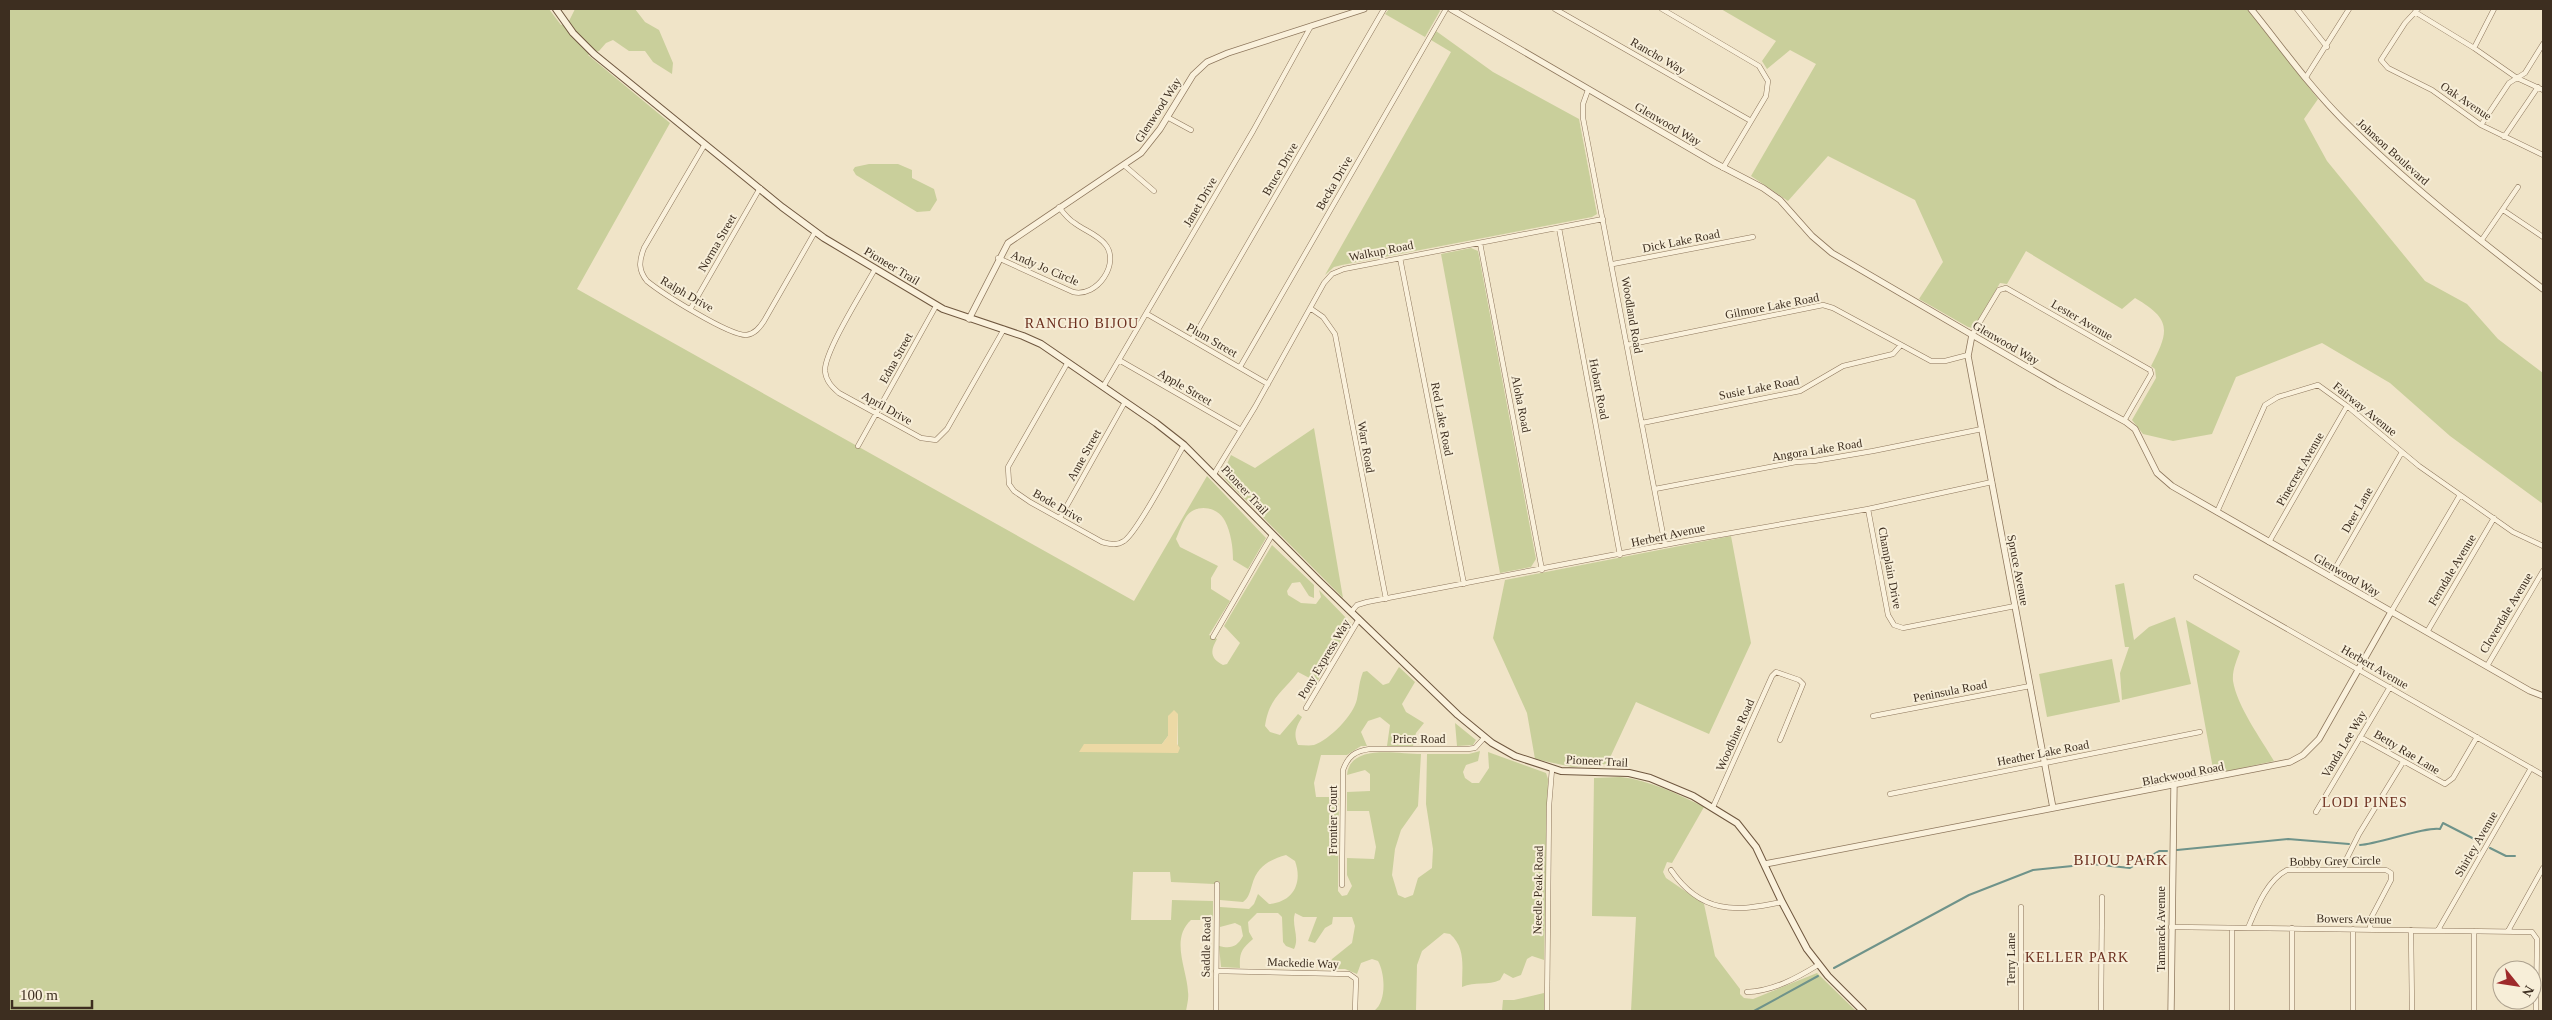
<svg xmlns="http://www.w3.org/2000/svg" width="2552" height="1020" font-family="'Times New Roman',serif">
<rect width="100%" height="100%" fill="#f0e4c8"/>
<!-- green -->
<path fill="#c9cf9b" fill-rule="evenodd" d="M9 9H549L561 25 568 23 575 9H635L645 22 659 30 673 63 672 74 653 62 645 51H629L613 40 606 43 599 51 588 55 670 123 577 289 1134 601 1207 476 1266 538 1248 569 1233 560C1233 547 1231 533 1225 521 1218 506 1195 503 1186 517 1182 523 1179 532 1176 539L1180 547 1218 566 1211 578V589L1230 601 1209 635 1217 639C1210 651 1210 658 1223 665L1227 664 1240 643 1224 626 1272 545 1314 585V598L1309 596 1300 582 1292 583 1287 591 1288 595 1301 603 1316 604 1321 597 1319 590 1351 623 1317 682 1298 672C1282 693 1269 698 1265 726L1270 732 1280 735 1298 714 1302 717C1296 727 1293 734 1298 745 1303 745 1309 746 1314 745 1329 740 1354 715 1357 699 1359 690 1359 682 1363 672L1367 671 1383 685 1389 683 1399 667 1415 682 1402 704 1406 712 1424 723 1416 733 1413 746H1387L1390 725 1380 717 1368 721 1361 732 1367 746H1361L1347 755H1321L1314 783 1316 797H1339L1338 891 1342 896 1347 895 1352 886 1347 875V858L1374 859 1376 847 1369 811H1347V792L1370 791V774L1365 770 1347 775C1350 743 1397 754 1421 754L1418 806 1401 830 1395 849 1392 875 1398 895 1405 898 1413 895 1418 878 1432 868 1433 849 1426 804 1427 754H1469L1480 751 1478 761 1466 765 1463 772 1465 778 1472 783H1479L1489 768 1488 752 1546 773 1548 779 1544 960 1532 956 1527 959 1521 975 1513 978 1504 973 1500 980C1488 986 1475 981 1462 987 1462 967 1466 948 1450 934L1444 933 1422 951 1417 965 1416 1011H1374C1387 1002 1385 973 1378 961L1372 959 1361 963 1357 974 1345 969H1328L1332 959 1352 943 1355 926 1352 917H1333L1332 924 1325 928 1315 943 1308 941 1317 917H1303L1295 913C1291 925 1300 937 1294 949L1286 946 1283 942 1282 917 1278 913H1257L1248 922 1249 932 1253 939C1242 949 1239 952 1240 968L1221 967 1219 946C1231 949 1237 947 1243 936L1241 926 1235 923 1220 927V907L1249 909 1254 904 1258 894 1269 904C1293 902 1303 883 1295 861L1286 855C1269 860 1257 866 1252 885 1250 891 1249 898 1243 902L1220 900V883L1218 881 1214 884 1171 882 1170 872H1133L1131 920H1171L1172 900 1213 901V920H1191C1170 939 1187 969 1188 992 1189 998 1187 1005 1186 1011H9ZM1178 714V753L1085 744H1162L1168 736V716Z
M1389 9H1439L1440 11 1425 37 1385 14Z
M1721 9H2247L2318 99 2304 119 2327 161 2425 281 2467 304 2498 339 2543 373V504L2450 436 2390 383 2322 343 2236 377 2212 434 2173 441 2143 434 2132 420 2156 378 2155 369 2151 366C2170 330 2171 319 2135 298L2122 309 2026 251 2007 284 2000 283 1975 325 1972 328 1968 327 1919 299 1943 262 1915 200 1828 156 1788 201 1751 176 1816 64 1790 50 1767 69 1762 61 1776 41Z
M1436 31 1493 72 1579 119 1597 214 1592 217 1342 265 1334 267 1325 275 1451 52 1431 40Z
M869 164H898L912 170V178L934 189 937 200 930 211 917 212 856 175 853 170 855 167Z
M1471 248 1478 251 1536 559 1531 567 1500 573 1441 254Z
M1314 428 1343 598 1225 479 1223 473 1231 455 1255 468Z
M1731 536 1751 643 1709 734 1636 702 1607 764 1572 767 1535 759 1527 713 1493 638 1505 580Z
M2124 583 2134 640 2149 627 2175 617 2191 684 2122 700 2120 673 2129 647H2125L2115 585Z
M2186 620 2240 651C2237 660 2232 670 2233 681 2237 706 2261 739 2274 761L2214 774Z
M2112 659 2120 702 2047 717 2039 674Z
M1455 723 1476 740 1473 745 1457 746Z
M1620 777C1650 780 1677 794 1704 807L1672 863 1667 862 1663 872 1666 878 1704 904 1715 956 1740 989V994L1744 998 1753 999 1817 973 1856 1011H1631L1636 917 1592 916 1594 778Z
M1544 993V1011H1502L1503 1000H1514Z"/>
<!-- sand -->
<path fill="#ecd9a5" d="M1174 710 1178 714 1177 744 1180 748 1178 753 1079 752 1084 744H1162L1168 736V716Z"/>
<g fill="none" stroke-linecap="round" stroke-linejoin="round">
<!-- stream -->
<path stroke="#6f938a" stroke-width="2" d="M2360 845C2378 844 2427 826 2440 829L2443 823 2482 843
M2490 848 2506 856H2515
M2177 850 2288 839 2349 844
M1834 968 1969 895 2033 870 2092 864 2130 868 2159 851H2167
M1754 1011 1818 976"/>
<defs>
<path id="minor" d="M1555 9 1751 121
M1662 9 1759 66 1768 81 1766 96 1723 168
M2297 9 2327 47
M2418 9 2405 23 2381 60 2388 68 2432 90 2481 125 2543 155
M2415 12 2474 48 2517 78 2543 90
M2474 48 2494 9
M2306 77 2349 9
M1588 90 1583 104V118L1665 545
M1167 117 1191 130
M2481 125 2509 83 2525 73 2543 44
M2504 137 2538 87
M705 144 644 248C639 261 638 270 647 281 663 294 728 335 746 335 755 334 760 327 764 321L815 232
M1125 166 1154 191
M2503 210 2543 237
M1559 228 1620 555
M2481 241 2518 187
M1480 243 1542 570
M998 258 1073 292C1097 298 1121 263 1105 244 1098 235 1084 230 1076 224 1069 220 1064 214 1059 207
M1400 258 1464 584
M1613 264 1753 237
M875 269C864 289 824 352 825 371 826 381 832 387 839 393L921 438 936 440 947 429 1004 329
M691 308 760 188
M1310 308 1323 317 1335 334 1386 599
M1147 314 1268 384
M1972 335 1999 290 2006 288 2150 370 2151 374 2124 421
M1192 340 1384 9
M1627 345 1823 305 1833 308 1931 361H1945L1968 355
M1119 360 1241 430
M1068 362 1008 467 1009 484 1014 491 1030 502 1102 542C1109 544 1117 546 1124 541 1137 533 1174 462 1184 445
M1240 367 1446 9
M1103 387 1253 131 1311 26
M1642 423 1800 391 1843 366 1893 354 1900 346
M858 446 936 306
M1214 474 1255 407 1324 283 1332 274 1344 269 1603 219
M1655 489 1796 462 1814 461 1873 451 1982 429
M1868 509 1888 615 1894 625 1903 628 2015 606
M2217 512 2265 405 2278 397 2318 385 2347 406 2419 466 2513 532 2543 546
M1060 518 1125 402
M2269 542 2347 406
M2196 577 2543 775
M2330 577 2402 452
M1351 612 1357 605 1367 602 1680 542 1868 509 1992 482
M2391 612 2460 495
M2427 632 2494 518
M1213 637 1272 535
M2487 666 2543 571
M1306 708 1359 619
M1873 716 2030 686
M2360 737 2445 784 2453 778 2477 737
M1890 794 2200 732
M1713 807 1772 676 1776 672 1799 680 1803 684 1780 740
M2316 812 2390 687
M1671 870C1701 914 1735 912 1782 902
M2341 870 2359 834 2403 762
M1342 885 1343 770C1348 756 1355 751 1370 749H1468L1475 748 1484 738
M2021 907V1011
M2171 927 2532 932 2537 939 2536 1011
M2248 928C2256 909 2267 880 2287 870H2386L2391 873V880L2371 918 2370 929
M2292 928V1011
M2411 930 2412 1011
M2438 930 2531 768
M2508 931 2543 868
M1216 971 1349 974 1356 979 1355 1011
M1747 992C1773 991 1797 978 1818 965
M1216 1011 1217 884
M1547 1011 1549 806 1552 769
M2101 1011 2102 897
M2232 1011V928
M2353 1011V929
M2474 1011V931"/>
<path id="tertiary" d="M1451 9 1715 163 1763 188 1780 200 1812 236 1832 253 2058 385 2126 422 2135 429 2157 473 2172 486 2530 691 2543 696
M2251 9C2281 46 2309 86 2343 120 2405 182 2474 236 2543 289
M969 319 1008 243 1141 153 1160 129 1193 75 1207 62 1228 53 1364 9
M1972 335 1968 356 2053 808
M1765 864 2290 762 2303 755 2319 739 2391 612
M2171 1011 2174 786"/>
<path id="secondary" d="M556 9 573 33 594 54 782 207 824 238 943 309 1023 336 1041 344 1156 423 1184 445 1319 581 1458 715 1492 743 1515 756 1561 771 1629 773 1650 778 1693 796 1737 823 1756 847 1782 902 1807 949 1828 976 1863 1011"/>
</defs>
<!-- minor casing -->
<use href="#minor" stroke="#8d765c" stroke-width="5.5"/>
<!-- tertiary casing -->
<use href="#tertiary" stroke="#8d765c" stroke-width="7"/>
<!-- secondary casing -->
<use href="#secondary" stroke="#6f573f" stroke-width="8"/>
<!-- minor -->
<use href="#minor" stroke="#faf1dc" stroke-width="4.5"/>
<!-- tertiary -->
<use href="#tertiary" stroke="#faf1dc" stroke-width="5.5"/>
<!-- secondary -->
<use href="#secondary" stroke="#faf1dc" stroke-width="6"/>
</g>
<g text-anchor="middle" stroke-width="4" stroke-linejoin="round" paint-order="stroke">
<!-- street labels -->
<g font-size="12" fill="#3d2e20" stroke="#f7eed8">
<text transform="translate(1658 56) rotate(30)" y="4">Rancho Way</text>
<text transform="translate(2466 101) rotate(34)" y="4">Oak Avenue</text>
<text transform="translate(1158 110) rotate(-57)" y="4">Glenwood Way</text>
<text transform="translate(1668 124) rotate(30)" y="4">Glenwood Way</text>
<text transform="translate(2393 152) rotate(42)" y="4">Johnson Boulevard</text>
<text transform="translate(1280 169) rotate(-60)" y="4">Bruce Drive</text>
<text transform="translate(1334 183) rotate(-60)" y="4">Becka Drive</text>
<text transform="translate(1200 202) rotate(-60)" y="4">Janet Drive</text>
<text transform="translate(1681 241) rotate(-11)" y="4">Dick Lake Road</text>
<text transform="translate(717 243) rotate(-60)" y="4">Norma Street</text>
<text transform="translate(1381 251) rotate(-11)" y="4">Walkup Road</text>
<text transform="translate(892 266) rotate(31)" y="4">Pioneer Trail</text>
<text transform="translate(1045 268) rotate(23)" y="4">Andy Jo Circle</text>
<text transform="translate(687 294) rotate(30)" y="4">Ralph Drive</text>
<text transform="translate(1772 306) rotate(-11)" y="4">Gilmore Lake Road</text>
<text transform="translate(1632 315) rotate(80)" y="4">Woodland Road</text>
<text transform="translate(2082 320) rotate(30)" y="4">Lester Avenue</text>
<text transform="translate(1212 340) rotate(30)" y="4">Plum Street</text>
<text transform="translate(2006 343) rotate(30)" y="4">Glenwood Way</text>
<text transform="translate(896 358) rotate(-61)" y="4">Edna Street</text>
<text transform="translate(1185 387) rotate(30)" y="4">Apple Street</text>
<text transform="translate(1759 388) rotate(-11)" y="4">Susie Lake Road</text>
<text transform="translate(1599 389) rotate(79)" y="4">Hobart Road</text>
<text transform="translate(1521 404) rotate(79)" y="4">Aloha Road</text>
<text transform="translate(887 408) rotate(29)" y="4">April Drive</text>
<text transform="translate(2365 409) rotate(39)" y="4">Fairway Avenue</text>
<text transform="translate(1442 419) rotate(79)" y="4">Red Lake Road</text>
<text transform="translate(1366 447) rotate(80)" y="4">Warr Road</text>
<text transform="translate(1817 450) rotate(-9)" y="4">Angora Lake Road</text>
<text transform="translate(1084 455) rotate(-61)" y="4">Anne Street</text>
<text transform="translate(2300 469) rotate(-60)" y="4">Pinecrest Avenue</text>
<text transform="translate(1245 490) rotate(47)" y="4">Pioneer Trail</text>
<text transform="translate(1058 506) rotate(30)" y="4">Bode Drive</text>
<text transform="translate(2357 510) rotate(-60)" y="4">Deer Lane</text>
<text transform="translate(1668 535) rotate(-12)" y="4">Herbert Avenue</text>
<text transform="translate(1890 568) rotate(79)" y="4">Champlain Drive</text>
<text transform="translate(2018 570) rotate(79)" y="4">Spruce Avenue</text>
<text transform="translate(2452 570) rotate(-59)" y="4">Ferndale Avenue</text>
<text transform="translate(2347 575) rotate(30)" y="4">Glenwood Way</text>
<text transform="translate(2506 613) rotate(-59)" y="4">Cloverdale Avenue</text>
<text transform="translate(1324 659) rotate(-59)" y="4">Pony Express Way</text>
<text transform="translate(2375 667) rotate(30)" y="4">Herbert Avenue</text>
<text transform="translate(1950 691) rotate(-11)" y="4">Peninsula Road</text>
<text transform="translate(1735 735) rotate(-66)" y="4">Woodbine Road</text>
<text x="1419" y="743">Price Road</text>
<text transform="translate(2344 744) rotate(-59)" y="4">Vanda Lee Way</text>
<text transform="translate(2407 752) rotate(31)" y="4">Betty Rae Lane</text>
<text transform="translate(2043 753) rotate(-11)" y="4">Heather Lake Road</text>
<text transform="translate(1597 761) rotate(3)" y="4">Pioneer Trail</text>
<text transform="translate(2183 774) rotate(-11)" y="4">Blackwood Road</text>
<text transform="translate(1333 820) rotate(-90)" y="4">Frontier Court</text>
<text transform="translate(2476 844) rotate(-60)" y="4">Shirley Avenue</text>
<text transform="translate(2335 861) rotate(-1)" y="4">Bobby Grey Circle</text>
<text transform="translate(1538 890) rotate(-89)" y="4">Needle Peak Road</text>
<text transform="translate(2354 919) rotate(1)" y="4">Bowers Avenue</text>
<text transform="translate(2161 929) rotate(-90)" y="4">Tamarack Avenue</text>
<text transform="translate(1206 947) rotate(-89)" y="4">Saddle Road</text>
<text transform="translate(2011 959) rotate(-90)" y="4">Terry Lane</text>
<text transform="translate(1303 963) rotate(2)" y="4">Mackedie Way</text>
</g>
<!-- neighbourhood labels -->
<g font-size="14" letter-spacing="1" fill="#6b2e1e" stroke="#f7eed8">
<text x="1082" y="328">RANCHO BIJOU</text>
<text x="2365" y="807">LODI PINES</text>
<text x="2077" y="962">KELLER PARK</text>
</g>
<!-- quarter labels -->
<g font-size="15" letter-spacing="1" fill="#6b2e1e" stroke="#f7eed8">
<text x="2121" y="865">BIJOU PARK</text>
</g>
</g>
<!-- border -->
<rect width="2552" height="1020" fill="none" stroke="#3d2e20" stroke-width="20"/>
<!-- north arrow -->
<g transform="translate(2517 985) rotate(120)"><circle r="24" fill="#f7eed8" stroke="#ada18e"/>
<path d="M0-4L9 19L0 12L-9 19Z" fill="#9e2a2b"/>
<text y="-8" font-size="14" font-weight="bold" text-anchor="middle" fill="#3d2e20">N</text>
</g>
<!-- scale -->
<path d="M12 1000v8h80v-8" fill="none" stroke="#3d2e20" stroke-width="2.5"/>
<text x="20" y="1000" font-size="15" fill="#3d2e20" stroke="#f7eed8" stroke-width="4" paint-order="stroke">100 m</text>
</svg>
